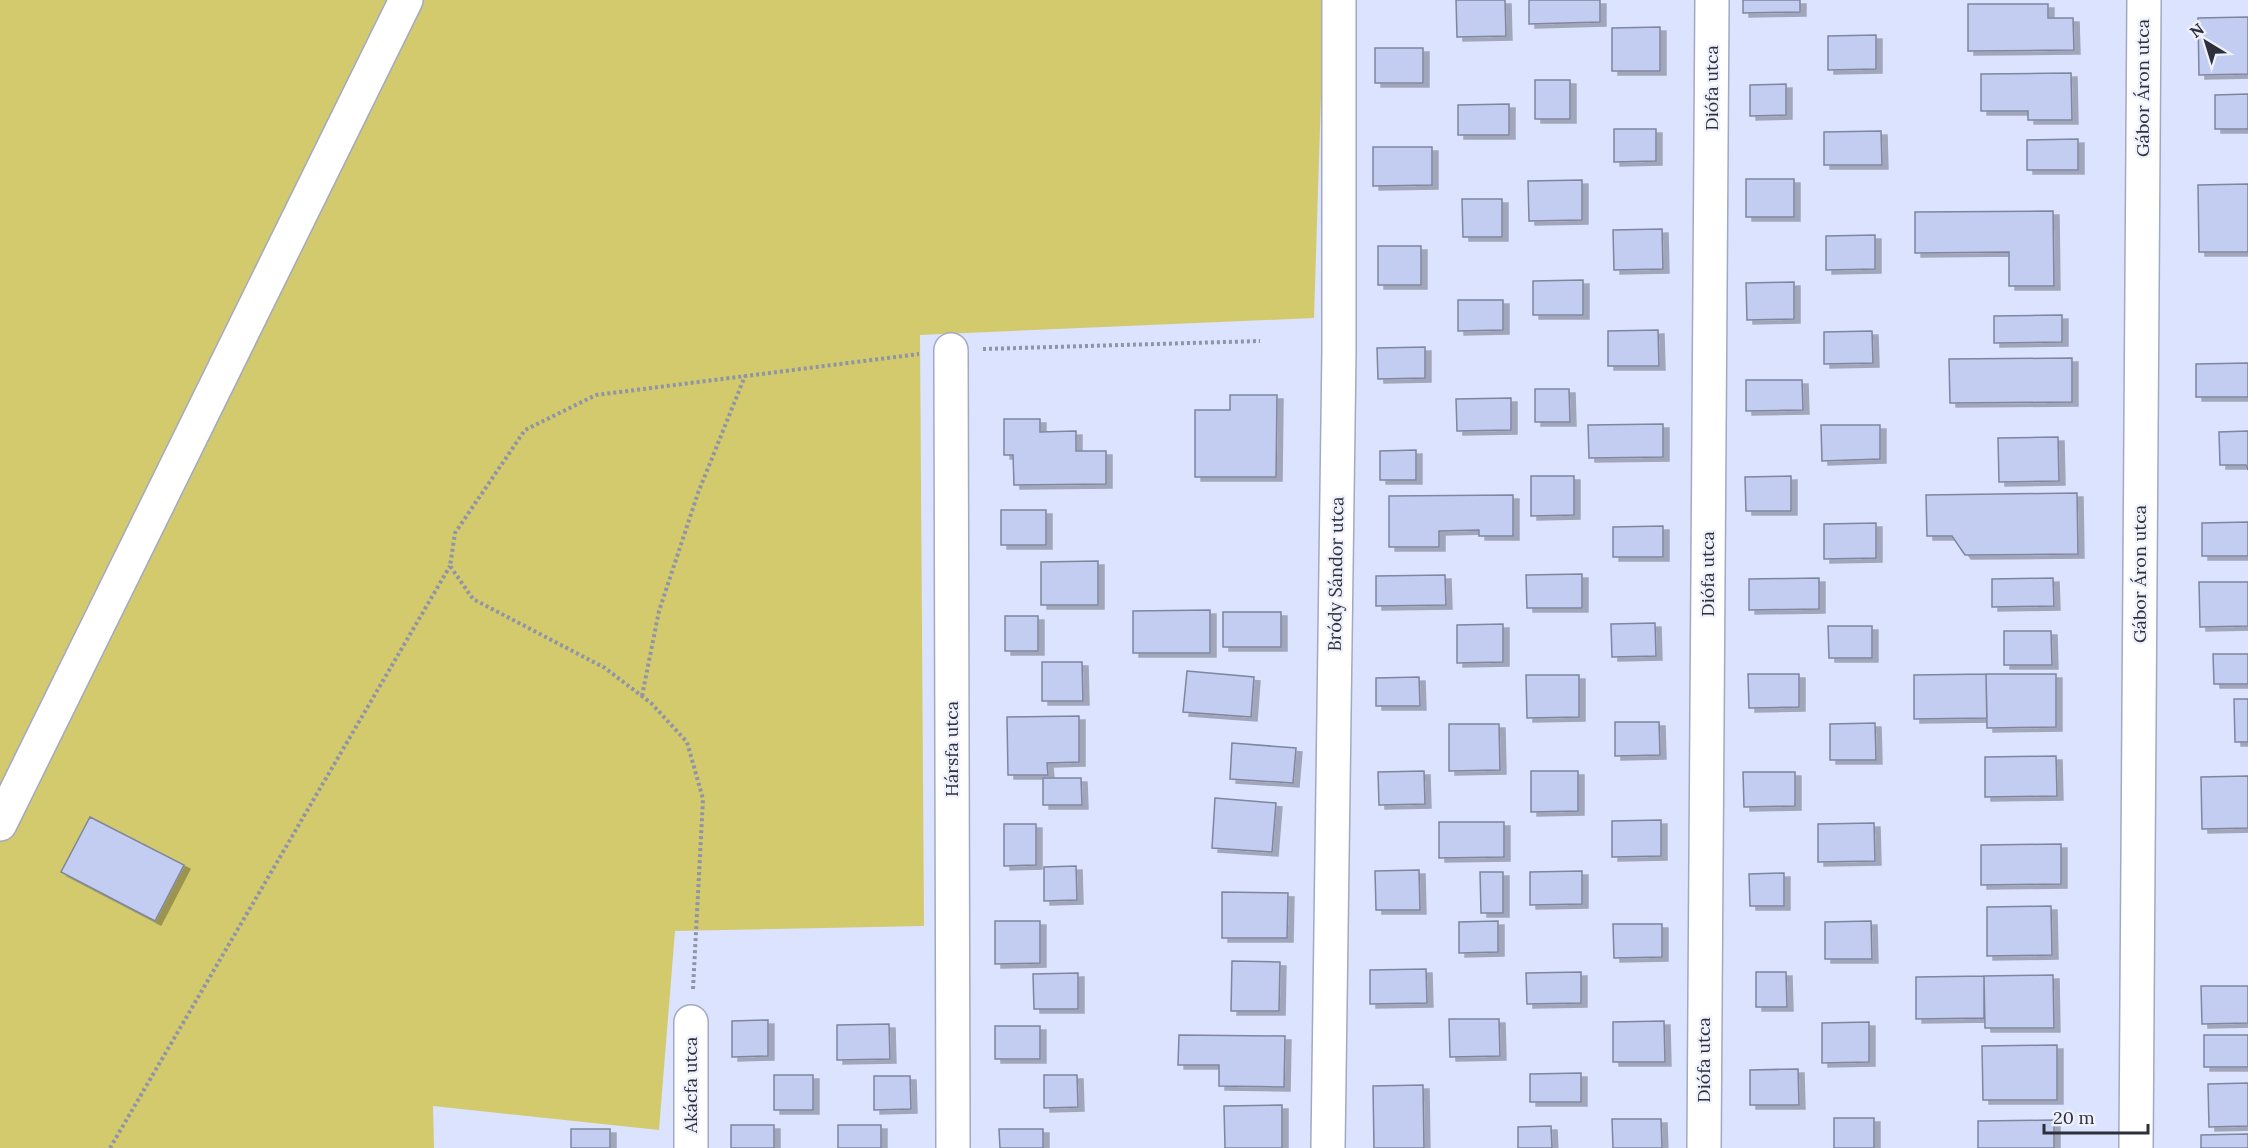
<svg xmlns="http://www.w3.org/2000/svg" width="2248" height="1148" font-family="Lora,serif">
<defs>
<filter id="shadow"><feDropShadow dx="6" dy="4" stdDeviation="0" flood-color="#0004"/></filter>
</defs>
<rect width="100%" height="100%" fill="#dce3fe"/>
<!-- green -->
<path fill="#d3ca6e" d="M0 0H1324L1314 318 920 335 924 926 675 931 659 1130 433 1106 434 1148H0Z"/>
<!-- building -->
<path fill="#c3cdf1" stroke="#7f869e" stroke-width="1.5" filter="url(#shadow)" d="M1456 0H1505L1506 36 1457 37Z
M1529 0H1600V22L1529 24Z
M1743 0H1800V12L1743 13Z
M1968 4H2048V18H2073L2074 50 1968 51Z
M2248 17V74L2199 75 2198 18Z
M1660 27V71H1612V28Z
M1876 35V69L1828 70V36Z
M1375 48H1423V83H1375Z
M2071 73 2072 120H2028V111H1981V74Z
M1535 80H1570V119H1535Z
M1786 84V115L1750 116V85Z
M2248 94V129H2215V95Z
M1509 104V135H1458V105Z
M1614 129H1656V161L1614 162Z
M1881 131 1882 165H1824V132Z
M2078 139V170H2027V140Z
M1373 147H1432V185L1373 186Z
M1746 179H1794V217H1746Z
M1582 180V220L1529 221 1528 181Z
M2248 184V252H2199L2198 185Z
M1462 199H1502V237H1463Z
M2053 211 2054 286H2009V252L1915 253V212Z
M1662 229 1663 269 1614 270 1613 230Z
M1875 235V269L1826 270V236Z
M1378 246H1421V285H1378Z
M1583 280V315H1533V281Z
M1794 282V319L1747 320 1746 283Z
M1458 300H1503V330L1458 331Z
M2062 315V342L1994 343V316Z
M1658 330 1659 366H1608V331Z
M1872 331 1873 363 1824 364V332Z
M1425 347V378L1378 379 1377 348Z
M2072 358V402L1950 403 1949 359Z
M2248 363V397H2196V364Z
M1746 380H1802L1803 410 1746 411Z
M1535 389H1569L1570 422H1535Z
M1230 395H1277L1276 477H1195V410H1230Z
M1511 398V430L1457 431 1456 399Z
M1004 419H1040V432L1076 431V451H1106V484L1014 485 1013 455H1004Z
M1663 424V457L1589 458 1588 425Z
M1821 425H1880V459L1822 461Z
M2248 431V470L2246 465H2220L2219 432Z
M2058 437 2059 481 1999 482 1998 438Z
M1416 450V480H1380V451Z
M1531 476H1574V515L1531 516Z
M1791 476V511H1746L1745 477Z
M2077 493 2078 554 1965 555 1952 536H1927L1926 495Z
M1513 495V536H1479V530L1439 531V547H1389V496Z
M1001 510H1046V545H1001Z
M2248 522V556H2202V523Z
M1876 523V558L1824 559V524Z
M1663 526V557H1613V527Z
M1098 561V605H1041V562Z
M1582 574V608H1527L1526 575Z
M1445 575 1446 605 1376 606V576Z
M1819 578V609L1749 610V579Z
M2053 578 2054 606 1992 607V579Z
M2199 582H2248V626L2200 627Z
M1210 610V653H1133V611Z
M1223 612H1281V647H1223Z
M1005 616H1038V651H1005Z
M1655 623 1656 656 1612 657 1611 624Z
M1503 624V662L1457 663V625Z
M1828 626H1872V658H1829Z
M2004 631H2051L2052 665H2004Z
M2213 654H2248V684H2214Z
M1042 662H1082L1083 701H1042Z
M1187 671 1254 677 1251 717 1183 712Z
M1748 674H1799V707L1749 708Z
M1986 674 1987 718 1914 719V675Z
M1986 674H2056V727L1987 728Z
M1526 675H1579V717L1527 718Z
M1419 677 1420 706H1376V678Z
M2234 699H2248V742H2235Z
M1079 716V762L1047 763 1048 775H1008L1007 717Z
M1615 722H1659L1660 755 1615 756Z
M1875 723 1876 760H1830V724Z
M1449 724H1499L1500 770 1449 771Z
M1232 743 1296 748 1293 783 1230 779Z
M2056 756 2057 796 1985 797V757Z
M1424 771 1425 804 1379 805 1378 772Z
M1531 771H1578V811L1531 812Z
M1743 772H1795V806L1744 807Z
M2248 776V828L2202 829 2201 777Z
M1043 778H1081L1082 805H1043Z
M1215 798 1276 803 1272 852 1212 848Z
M90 817 184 865 155 921 61 872Z
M1661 820V856L1612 857V821Z
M1439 822H1504V857L1439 858Z
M1874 823 1875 861 1818 862V824Z
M1004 824H1036V865L1004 866Z
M2061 844V884L1981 885V845Z
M1076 866 1077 900 1044 901V867Z
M1419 870 1420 910H1376L1375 871Z
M1582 871V904L1530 905V872Z
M1480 872H1503V913H1481Z
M1784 873V906H1750L1749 874Z
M1222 892 1288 893 1287 938H1222Z
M2051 906 2052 955 1987 956V907Z
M995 921H1040V963L995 964Z
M1498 921V952L1459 953V922Z
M1871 921 1872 959H1825V922Z
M1613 924H1662V957L1614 958Z
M1232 961 1280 962 1279 1011H1231Z
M1426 969 1427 1003 1370 1004V970Z
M1581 972V1003L1527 1004 1526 973Z
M1756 972H1786L1787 1007H1756Z
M1078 973V1009H1034L1033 974Z
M2053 975 2054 1028H1985L1984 976Z
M1984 976V1018L1916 1019V977Z
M2201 986H2248V1023L2202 1024Z
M1449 1019H1499L1500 1056 1450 1057Z
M768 1020V1056L732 1057V1021Z
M1664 1021 1665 1062H1613V1022Z
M1869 1022V1062L1822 1063V1023Z
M889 1024 890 1059 837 1060V1025Z
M995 1026H1040V1059H995Z
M1179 1035 1285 1036 1284 1087 1219 1086V1065H1178Z
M2204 1035H2248V1067H2204Z
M2057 1045V1100H1983L1982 1046Z
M1798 1069 1799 1105H1750V1070Z
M1581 1073V1102H1530V1074Z
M774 1075H813V1110H774Z
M1044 1075H1077L1078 1107 1044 1108Z
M874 1076H910L911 1109 874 1110Z
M2248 1083V1126L2209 1127 2208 1084Z
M1423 1085 1424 1148H1374L1373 1086Z
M1282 1105V1148H1225L1224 1106Z
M1834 1118H1874V1148H1834Z
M1612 1119H1661L1662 1148H1613Z
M2054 1120V1148H1978V1121Z
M731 1125H774V1148H731Z
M838 1125H881V1148H838Z
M1551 1126 1552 1148H1518V1127Z
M571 1129H610V1148H571Z
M999 1129H1043V1148H1000Z
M2248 1134V1148H2201V1135Z"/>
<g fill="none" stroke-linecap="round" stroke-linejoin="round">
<defs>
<path id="street" d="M951 350 953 1148
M0 824 406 0
M691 1022V1148
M1328 1148 1339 350V0
M1704 1148 1712 0
M2136 1148 2144 0"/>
</defs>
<!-- street casing -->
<use href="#street" stroke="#a2a9c2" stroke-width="36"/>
<!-- path -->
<path stroke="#8f94a8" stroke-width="4" stroke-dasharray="3 3" stroke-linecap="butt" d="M983 349 1260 341
M642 696 659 611 698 493 745 376
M693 989 703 799 687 742 651 703 605 668 473 599 450 566 455 533 525 430 596 395 919 354
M110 1148 450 566"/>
<!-- street -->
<use href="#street" stroke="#fff" stroke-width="33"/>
</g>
<g text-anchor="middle" stroke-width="4.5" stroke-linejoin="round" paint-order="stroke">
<!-- street labels -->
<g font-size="18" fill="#2d303a" stroke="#eef1fc">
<text transform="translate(1712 88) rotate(-90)" y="6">Diófa utca</text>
<text transform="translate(2143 88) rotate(-90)" y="6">Gábor Áron utca</text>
<text transform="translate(1336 574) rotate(-89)" y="6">Bródy Sándor utca</text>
<text transform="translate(1708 574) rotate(-90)" y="6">Diófa utca</text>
<text transform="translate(2140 574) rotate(-90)" y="6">Gábor Áron utca</text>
<text transform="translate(952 749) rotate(-90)" y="6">Hársfa utca</text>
<text transform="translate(1704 1060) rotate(-90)" y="6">Diófa utca</text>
<text transform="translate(691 1085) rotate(-90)" y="6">Akácfa utca</text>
</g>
</g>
<!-- north arrow -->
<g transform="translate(2206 42) rotate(322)" stroke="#eef1fc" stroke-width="4.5" paint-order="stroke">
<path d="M0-4.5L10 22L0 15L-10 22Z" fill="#2d303a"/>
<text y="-9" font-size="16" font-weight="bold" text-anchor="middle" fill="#2d303a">N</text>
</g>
<!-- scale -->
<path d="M2044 1124v9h104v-9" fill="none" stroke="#2d303a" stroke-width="3"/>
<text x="2053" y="1124" font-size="18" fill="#2d303a" stroke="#eef1fc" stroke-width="4.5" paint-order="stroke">20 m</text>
</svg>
